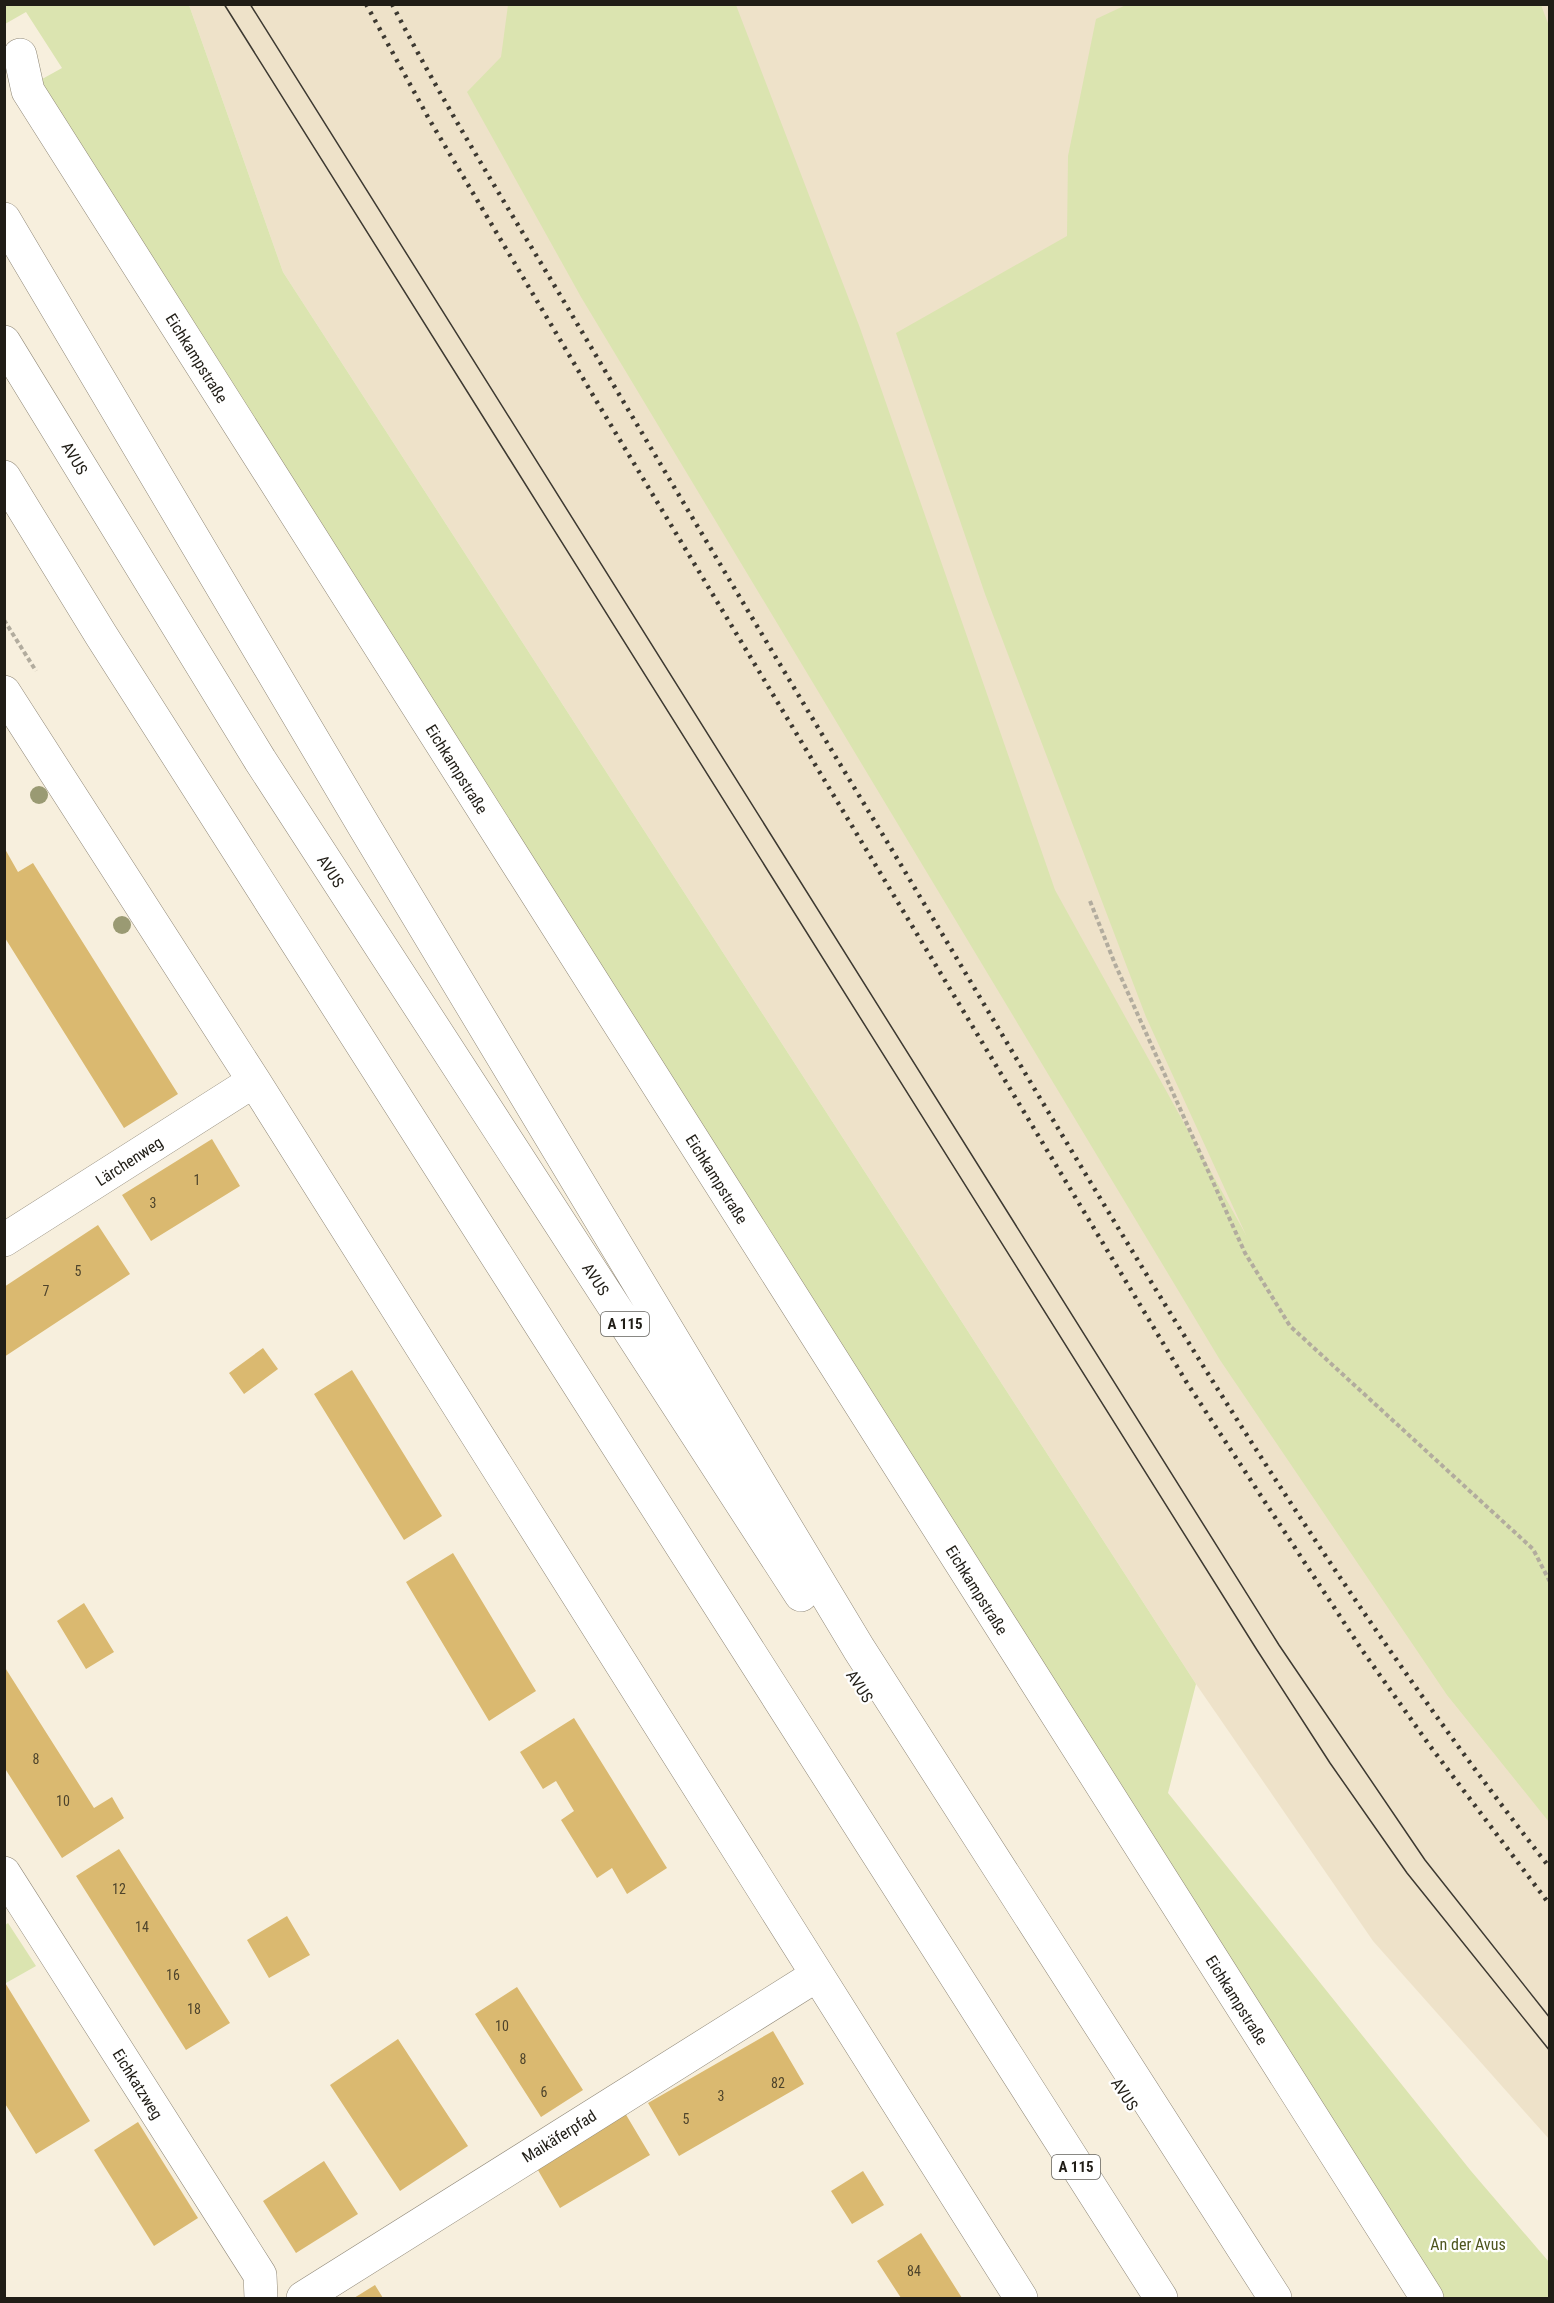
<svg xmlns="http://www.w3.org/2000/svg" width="1554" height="2303" font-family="'Roboto Condensed',sans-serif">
<rect width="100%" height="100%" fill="#f7efdd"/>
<!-- built -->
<path fill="#eee2c9" d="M189 5H1549V2139L1373 1941 1196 1684 283 272Z"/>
<!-- green -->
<path fill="#dbe4b0" d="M1128 4 1541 5 1549 26V1822L1447 1695 1220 1360 581 297 467 92 501 57 508 5H736L860 328 1055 890 1246 1235 1146 1017 985 594 896 333 1067 236 1068 156 1096 19Z
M5 5H189L283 272 1196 1684 1168 1793 1471 2171 1549 2262V2298H1444L35 83 62 68 26 12 5 24Z
M8 1923 36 1966 6 1983 4 1926Z"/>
<!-- building -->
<path fill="#dab970" d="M5 849 18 872 33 863 178 1094 124 1128 5 938Z
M212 1139 240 1186 151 1241 122 1195Z
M98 1225 130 1274 4 1357V1287Z
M263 1348 278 1369 244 1394 229 1373Z
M352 1370 442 1516 404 1540 314 1394Z
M453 1553 536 1691 489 1721 406 1582Z
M84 1603 114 1652 86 1669 57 1621Z
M4 1666 94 1808 112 1797 124 1818 62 1858 4 1767Z
M574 1718 667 1868 627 1894 612 1868 597 1878 561 1820 574 1811 556 1781 543 1789 520 1752Z
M119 1849 230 2023 186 2050 76 1876Z
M287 1916 310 1955 269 1978 247 1940Z
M4 1981 90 2121 36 2154 4 2102Z
M517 1987 583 2090 541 2117 475 2014Z
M773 2031 804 2084 679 2156 648 2103Z
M398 2039 468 2146 400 2191 330 2085Z
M625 2113 650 2155 560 2208 535 2165Z
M138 2122 198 2218 154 2246 94 2150Z
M324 2161 358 2214 296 2253 263 2201Z
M863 2171 884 2205 852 2224 831 2191Z
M921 2233 962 2298H901L877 2261Z
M375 2285 383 2298H354Z"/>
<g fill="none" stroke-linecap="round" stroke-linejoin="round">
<defs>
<path id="minor" d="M20 55 28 91 1427 2298
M4 692 254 1081 1021 2298
M4 1240 254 1081
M4 1873 260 2275 261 2298
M303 2298 817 1975"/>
<path id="highway" d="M4 219 364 826 859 1649 1275 2298
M4 342 260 760 801 1595
M4 477 101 635 1161 2298"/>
</defs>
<!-- minor casing -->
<use href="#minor" stroke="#908878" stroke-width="34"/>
<!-- highway casing -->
<use href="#highway" stroke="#908878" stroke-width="34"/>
<!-- path -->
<path stroke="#b2ac9e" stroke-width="4" stroke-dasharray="4.5 3" stroke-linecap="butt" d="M4 620 36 671
M1090 901 1115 964 1245 1253 1290 1326 1533 1549 1550 1582"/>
<!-- minor -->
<use href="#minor" stroke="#fff" stroke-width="33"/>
<!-- highway -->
<use href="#highway" stroke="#fff" stroke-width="33"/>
<!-- tram -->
<path stroke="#3d3931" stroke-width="1.5" d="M224 4 1257 1650 1330 1763 1407 1873 1550 2051
M250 4 1279 1645 1425 1860 1550 2018"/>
<!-- rail -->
<path stroke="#3d3931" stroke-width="4.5" stroke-dasharray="3 6" stroke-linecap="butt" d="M366 4 429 119 597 402 1187 1383 1362 1650 1430 1746 1550 1905
M392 4C446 109 509 209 569 310 674 487 779 664 886 840 1096 1190 1298 1546 1550 1868"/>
</g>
<!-- trees -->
<g fill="#9a9a73">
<circle cx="39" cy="795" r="9"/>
<circle cx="122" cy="925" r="9"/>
</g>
<g text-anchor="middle" stroke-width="4.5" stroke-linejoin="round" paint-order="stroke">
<!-- number labels -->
<g font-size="14" fill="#4e442c">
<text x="197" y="1185">1</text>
<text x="153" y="1208">3</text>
<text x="78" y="1276">5</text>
<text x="46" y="1296">7</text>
<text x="36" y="1764">8</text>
<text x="63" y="1806">10</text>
<text x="119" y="1894">12</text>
<text x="142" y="1932">14</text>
<text x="173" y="1980">16</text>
<text x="194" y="2014">18</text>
<text x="502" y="2031">10</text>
<text x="523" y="2064">8</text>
<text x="778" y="2088">82</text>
<text x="544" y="2097">6</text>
<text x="721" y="2101">3</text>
<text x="686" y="2124">5</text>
<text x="914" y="2276">84</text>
</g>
<!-- shield labels -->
<g fill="#fff" stroke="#63615c" stroke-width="1.5">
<rect x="601" y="1312" width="48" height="24" rx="4.5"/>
<rect x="1052" y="2155" width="48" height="24" rx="4.5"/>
</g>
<g font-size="15" font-weight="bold" fill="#201d16">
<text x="625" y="1329">A 115</text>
<text x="1076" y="2172">A 115</text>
</g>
<!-- street labels -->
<g font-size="16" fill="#201d16" stroke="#fff">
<text transform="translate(197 358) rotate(58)" y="6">Eichkampstraße</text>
<text transform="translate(75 458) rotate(59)" y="6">AVUS</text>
<text transform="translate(457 769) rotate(58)" y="6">Eichkampstraße</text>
<text transform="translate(331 871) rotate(57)" y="6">AVUS</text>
<text transform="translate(129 1161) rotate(-33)" y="6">Lärchenweg</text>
<text transform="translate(717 1179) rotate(58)" y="6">Eichkampstraße</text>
<text transform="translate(596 1279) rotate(57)" y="6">AVUS</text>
<text transform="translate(977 1590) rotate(58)" y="6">Eichkampstraße</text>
<text transform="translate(860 1686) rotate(57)" y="6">AVUS</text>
<text transform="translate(1237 2000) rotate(58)" y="6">Eichkampstraße</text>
<text transform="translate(138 2084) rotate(58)" y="6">Eichkatzweg</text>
<text transform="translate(1125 2094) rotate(57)" y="6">AVUS</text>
<text transform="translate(559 2136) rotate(-32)" y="6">Maikäferpfad</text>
</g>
<!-- park labels -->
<g font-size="16" fill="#4d541d" stroke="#fff">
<text x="1468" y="2250">An der Avus</text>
</g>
</g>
<!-- border -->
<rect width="1554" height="2303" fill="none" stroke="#201d16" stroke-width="12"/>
</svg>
